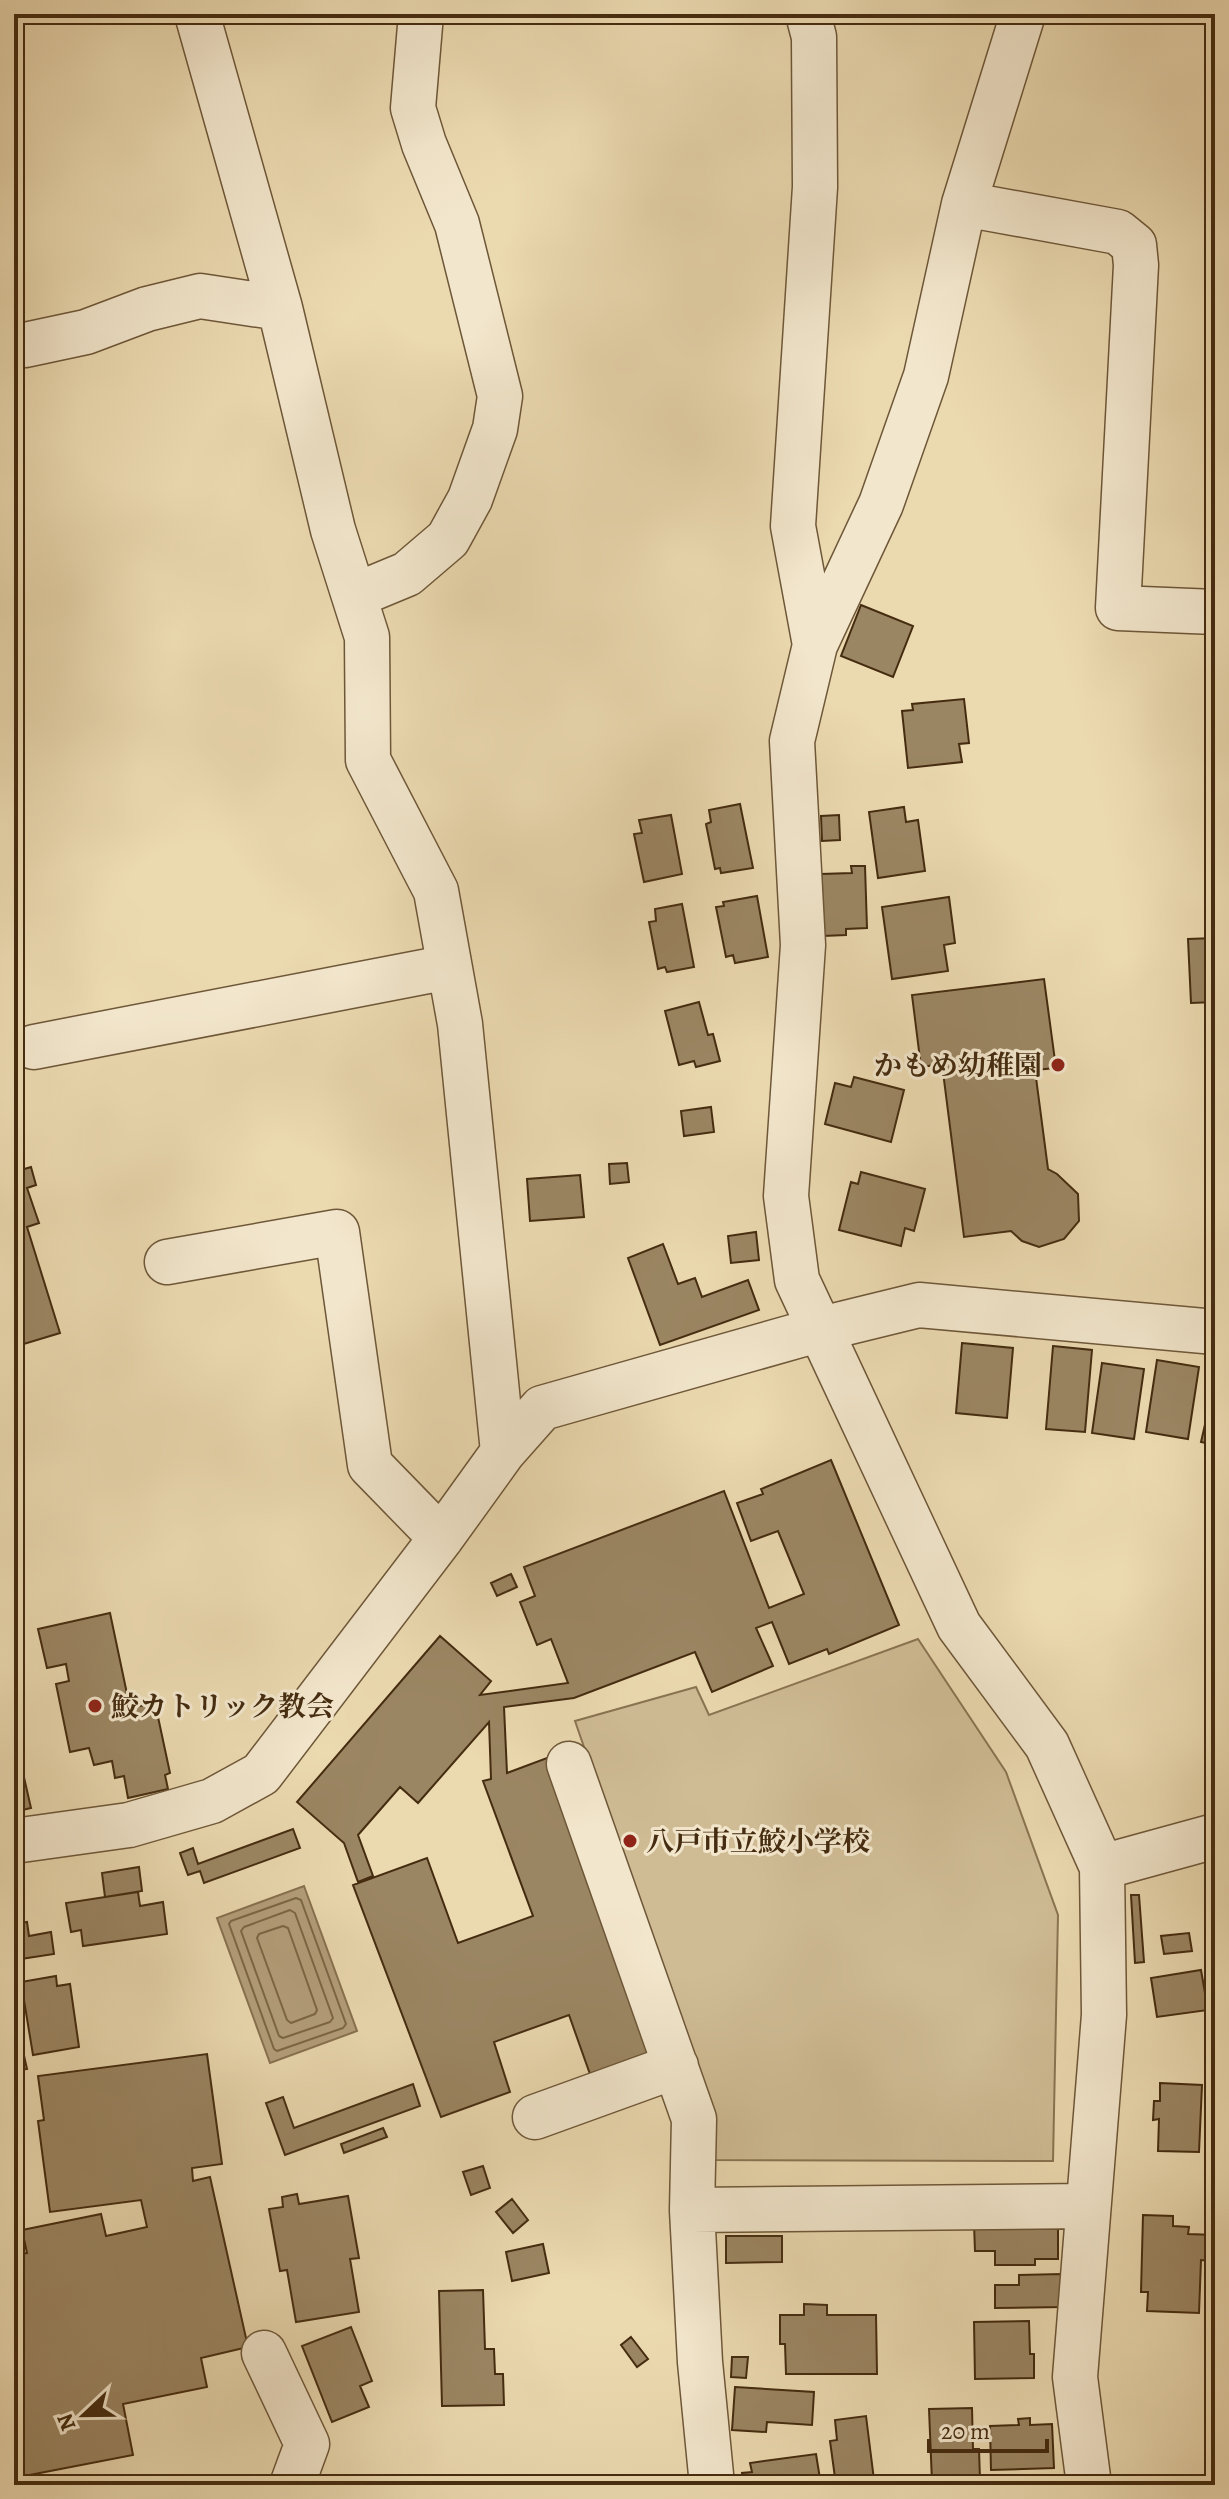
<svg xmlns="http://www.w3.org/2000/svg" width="1229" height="2499" font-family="Alegreya,'Noto Serif JP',serif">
<rect width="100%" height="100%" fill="#ebd9b0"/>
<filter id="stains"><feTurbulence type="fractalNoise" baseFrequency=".0025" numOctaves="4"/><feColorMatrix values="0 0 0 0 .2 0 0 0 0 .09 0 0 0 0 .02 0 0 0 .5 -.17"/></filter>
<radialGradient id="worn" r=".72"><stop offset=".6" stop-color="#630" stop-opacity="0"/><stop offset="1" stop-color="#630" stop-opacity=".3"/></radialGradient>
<!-- green -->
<path fill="#cfbc95" stroke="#8a7452" stroke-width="2" d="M918 1639 1006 1772 1058 1915 1053 2161 712 2160V2117L575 1721 696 1687 709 1715Z"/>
<!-- water -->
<path fill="#b39e7a" stroke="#877050" stroke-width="2" d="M304 1886 357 2031 270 2063 217 1918Z"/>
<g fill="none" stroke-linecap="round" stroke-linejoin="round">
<!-- shore -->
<path stroke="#7c6545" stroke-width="2" d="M296 1898 301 1900 346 2024 343 2028 277 2051 274 2049 229 1924 231 1921Z
M290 1910 295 1913 333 2018 330 2022 283 2038 279 2036 241 1931 244 1927Z
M283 1926 288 1928 317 2010 315 2014 291 2023 287 2020 257 1938 259 1934Z"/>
</g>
<!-- building -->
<path fill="#9b8663" stroke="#452c10" stroke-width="2" d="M861 605 913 626 893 677 841 656Z
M964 699 969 743 959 744 962 762 908 768 902 711 913 710 912 704Z
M740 804 753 868 721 873 720 868 715 869 706 824 711 822 709 810Z
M904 807 906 822 918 820 925 871 878 878 869 812Z
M671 815 682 874 644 882 634 834 642 833 639 820Z
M839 815 840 840 822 841 821 816Z
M851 866H865L867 928 846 929V935L823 936 821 874 852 873Z
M757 896 768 957 735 963 733 955 726 957 716 907 724 906 723 902Z
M949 897 955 943 944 945 948 971 892 979 882 907Z
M682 904 694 967 667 972 665 967 658 969 649 922 656 921 655 909Z
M1215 938V1002L1191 1003 1188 939Z
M1044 979 1056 1068 1035 1070 1048 1169 1057 1174 1078 1194 1079 1221 1064 1239 1039 1247 1022 1241 1011 1231 964 1237 942 1064 921 1067 912 995Z
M699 1002 708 1035 713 1034 720 1061 696 1067 694 1061 679 1065 665 1011Z
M854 1077 904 1090 891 1142 825 1124 835 1083 851 1087Z
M711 1107 714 1132 684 1136 681 1111Z
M627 1163 629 1182 610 1184 609 1164Z
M31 1167 36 1185 27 1188 39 1223 27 1227 60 1333 14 1347V1172Z
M861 1172 925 1189 914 1231 905 1228 901 1246 839 1230 851 1182 858 1184Z
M580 1175 584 1217 530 1221 527 1179Z
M756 1232 759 1260 731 1263 728 1236Z
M663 1244 678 1284 695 1278 702 1297 748 1280 759 1310 660 1345 628 1258Z
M962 1343 1013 1348 1007 1418 956 1413Z
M1053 1346 1092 1350 1085 1432 1046 1429Z
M1157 1360 1199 1367 1188 1439 1146 1432Z
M1102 1363 1144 1369 1134 1439 1092 1433Z
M1215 1381V1445L1201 1442Z
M831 1460 899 1625 829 1654 827 1649 789 1664 772 1622 756 1628 773 1666 712 1692 695 1652 574 1698 504 1707 507 1773 547 1758 656 2053 591 2077 569 2015 494 2042 510 2092 441 2117 353 1885 427 1858 458 1943 533 1916 483 1781 491 1779 489 1722 418 1803 400 1787 358 1835 373 1876 358 1882 344 1843 297 1802 440 1636 491 1681 480 1695 568 1683 551 1639 537 1645 520 1602 535 1596 524 1567 724 1491 769 1608 804 1594 778 1531 751 1541 737 1503 763 1494 761 1489Z
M511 1574 517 1587 497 1596 491 1583Z
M110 1613 130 1708 155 1703 170 1773 165 1775 168 1789 128 1798 124 1776 115 1778 112 1761 94 1765 89 1748 70 1752 56 1684 69 1681 66 1664 47 1668 38 1629Z
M15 1738 31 1808 14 1812V1739Z
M293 1829 300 1848 204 1883 200 1871 188 1875 180 1853 193 1848 198 1864Z
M139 1867 142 1891 105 1897 102 1873Z
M138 1892 140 1906 163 1902 167 1934 83 1946 81 1930 71 1932 66 1903Z
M1131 1895H1139L1144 1962 1135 1963Z
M27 1922 29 1936 51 1932 54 1954 14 1960V1924Z
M1189 1933 1192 1951 1164 1954 1161 1936Z
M1201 1970 1208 2010 1157 2017 1151 1978Z
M56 1976 57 1986 70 1984 79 2047 33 2055 21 1982Z
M14 2011 27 2069 14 2071Z
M207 2054 222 2164 192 2168 193 2181 210 2177 248 2347 201 2358 207 2387 123 2404 133 2455 14 2478V2256L27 2253 22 2230 101 2214 106 2236 147 2227 141 2200 50 2212 38 2121 44 2120 38 2076Z
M1160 2083 1202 2085 1199 2152 1158 2151 1159 2119 1153 2120 1154 2101H1160Z
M413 2084 420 2106 285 2155 266 2103 283 2097 294 2128Z
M383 2128 387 2137 344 2153 341 2144Z
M483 2166 490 2188 471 2195 463 2172Z
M297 2194 299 2204 348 2196 359 2258 350 2259 359 2312 296 2322 287 2270 280 2271 269 2209 283 2207 282 2197Z
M512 2199 528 2220 513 2233 496 2212Z
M1143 2215 1173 2216V2226L1189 2227 1188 2234 1215 2235V2261L1201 2260 1199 2313 1147 2311 1148 2292H1141Z
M974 2224H1058V2259H1035V2265H995V2251H975Z
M726 2236H782V2262L726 2263Z
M543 2244 549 2273 512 2281 506 2252Z
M1062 2274V2307L995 2308V2285H1019V2275Z
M483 2290 485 2349H494L495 2374H503L504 2405 442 2406 439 2291Z
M804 2304 827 2305V2315H876L877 2374H786L785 2344H780V2315H804Z
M1029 2321 1030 2354H1034V2378L975 2379 974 2322Z
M351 2327 372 2381 360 2386 369 2407 332 2422 302 2346Z
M631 2337 648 2359 637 2367 621 2345Z
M732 2357H748L746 2378 731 2377Z
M735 2387 814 2392 812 2425 767 2422 766 2432 732 2430Z
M972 2408 973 2449H979L980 2480 932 2482 929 2409Z
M866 2416 874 2480 836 2485 830 2441 837 2440 835 2420Z
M1030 2418V2425L1052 2424 1054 2468 991 2470 990 2426 1019 2425 1018 2419Z
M816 2454 821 2485H743L742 2473 752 2472 750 2463Z"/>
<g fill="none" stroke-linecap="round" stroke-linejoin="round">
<defs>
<path id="minor" d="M197 14 280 308 333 530 367 637 368 760 436 891 460 1024 503 1452
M808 14 814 37 815 187 793 526 815 645
M1023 14 964 204 926 376 881 504 815 645 792 741 803 945 786 1196 797 1280 959 1626 1047 1745 1102 1867 1104 2015 1075 2377 1089 2485
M964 204 1118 232 1134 245 1136 265 1118 608 1215 612
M25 345 86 332 147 309 200 296 280 308
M354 596 407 574 448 539 470 499 495 429 500 396 457 224 424 144 413 108 421 14
M34 1047 449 967
M167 1262 337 1232 370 1465 441 1538
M569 1764 694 2119 692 2210 700 2362 712 2485
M14 1841 129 1825 212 1801 261 1774 441 1538 503 1452 542 1408 821 1329 919 1305 1215 1332
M1102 1867 1215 1836
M535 2117 676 2066
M692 2210 1087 2206
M264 2353 307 2444 292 2485"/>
</defs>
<!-- minor casing -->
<use href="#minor" stroke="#6e5738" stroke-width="47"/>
<!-- minor -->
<use href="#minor" stroke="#f2e6cc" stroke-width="44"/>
</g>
<!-- markers -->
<g fill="#8f2418" stroke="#f2e6cc" stroke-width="3">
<circle cx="1058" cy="1065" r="8"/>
<circle cx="95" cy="1706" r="8"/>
<circle cx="630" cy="1841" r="8"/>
</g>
<g text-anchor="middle" stroke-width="6" stroke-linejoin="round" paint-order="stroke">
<!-- poi labels -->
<g font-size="28" font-weight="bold" fill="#452c10" stroke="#f2e6cc" text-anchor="start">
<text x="1042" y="1075" text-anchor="end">かもめ幼稚園</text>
<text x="111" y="1716">鮫カトリック教会</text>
<text x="646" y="1851">八戸市立鮫小学校</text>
</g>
</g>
<!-- margin -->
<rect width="1229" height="2499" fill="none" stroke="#ebd9b0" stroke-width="48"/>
<rect x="16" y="16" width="1197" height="2467" fill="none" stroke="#452c10" stroke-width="4"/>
<rect x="24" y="24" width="1181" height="2451" fill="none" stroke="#452c10" stroke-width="2"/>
<!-- north arrow -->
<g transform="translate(84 2415) rotate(248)" stroke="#f2e6cc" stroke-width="6" paint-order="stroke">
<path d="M0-6L14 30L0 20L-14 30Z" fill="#452c10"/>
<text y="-12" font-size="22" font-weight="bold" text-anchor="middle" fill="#452c10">N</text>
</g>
<!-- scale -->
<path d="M929 2439v12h118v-12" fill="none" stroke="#452c10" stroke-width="4"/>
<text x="941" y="2439" font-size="24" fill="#452c10" stroke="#f2e6cc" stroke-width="6" paint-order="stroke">20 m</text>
<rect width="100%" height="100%" filter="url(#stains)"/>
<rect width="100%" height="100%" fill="url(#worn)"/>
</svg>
